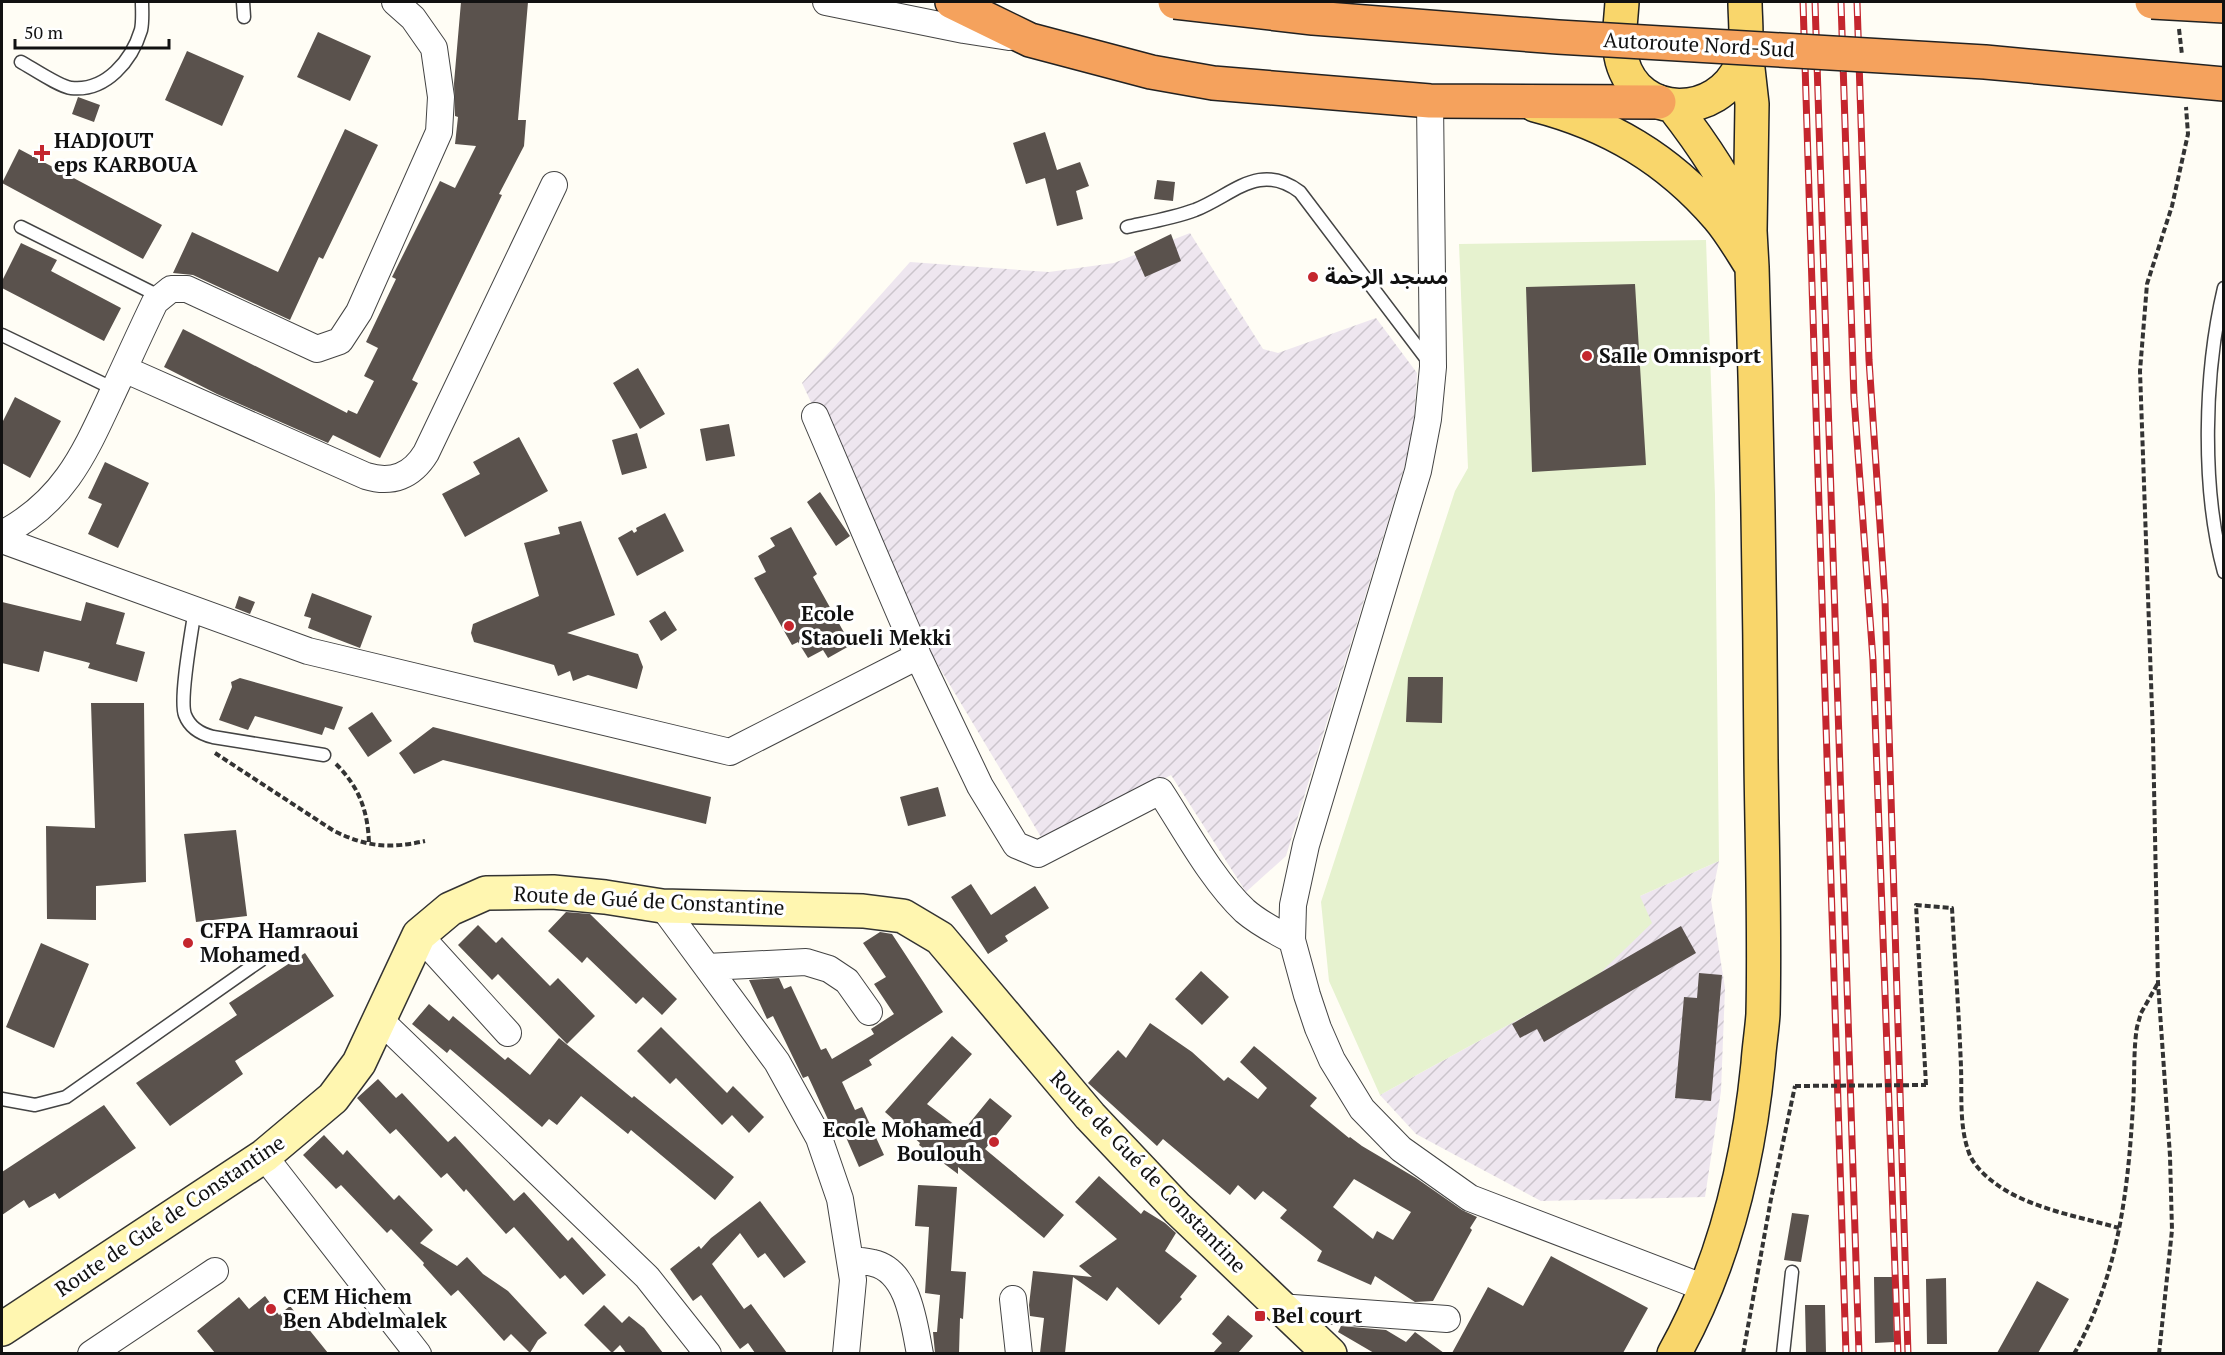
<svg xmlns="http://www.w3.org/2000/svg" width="2225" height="1355" font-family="'PT Serif','Noto Sans Arabic',serif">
<defs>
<pattern id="industrial-furrows" width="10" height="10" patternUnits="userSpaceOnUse" patternTransform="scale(1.5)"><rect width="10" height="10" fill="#eee6ef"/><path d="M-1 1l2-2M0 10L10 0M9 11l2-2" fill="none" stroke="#cbc4cc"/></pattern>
</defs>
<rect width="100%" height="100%" fill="#fffdf5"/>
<!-- industrial -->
<path fill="url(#industrial-furrows)" d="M1190 233 1263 349 1278 353 1376 318 1417 373 1413 439 1286 856 1246 892 1171 775 1044 842 923 640 802 383 910 262 1049 272 1114 263Z
M1719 861 1711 900 1725 988 1721 1091 1705 1197 1541 1201 1416 1134 1380 1095 1596 977 1640 896Z"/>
<!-- pitch -->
<path fill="#e6f2cf" d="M1706 240 1715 495 1719 861 1640 896 1652 923 1596 977 1380 1095 1329 981 1321 902 1455 491 1468 468 1459 244Z"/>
<!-- building -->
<path fill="#5a524d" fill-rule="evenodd" d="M461 2H528L518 120H526L524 146 499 194 502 195 412 380 418 383 380 458 333 435 328 443 217 394 164 367 183 329 347 413 348 410 357 414 374 381 364 376 378 348 366 342 396 279 392 277 440 181 455 188 476 146 455 144 458 117 455 116 454 83Z
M318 32 371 56 350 101 297 77Z
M187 51 244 76 222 126 165 100Z
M78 97 100 105 94 122 72 114Z
M345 129 378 145 323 259 319 257 290 320 193 275 173 273 192 232 278 272Z
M1045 132 1057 170 1080 162 1089 186 1076 191 1083 219 1057 226 1045 178 1026 184 1013 143Z
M19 149 162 225 143 259 2 183Z
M1157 180 1175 182 1173 201 1154 199Z
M1171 234 1181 261 1145 277 1134 252Z
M21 243 57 260 51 271 121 308 104 341 2 288V281Z
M1635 284 1646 465 1532 472 1526 287Z
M638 368 665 414 640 429 613 383Z
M15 397 61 421 30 478 2 463V423Z
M729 424 735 456 706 461 700 429Z
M637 433 647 468 622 475 612 440Z
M519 437 548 491 465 537 442 494 480 474 473 462Z
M105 462 149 483 118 548 88 534 102 504 88 498Z
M820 492 850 536 836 546 807 502Z
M665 513 684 551 637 576 618 538 632 530 634 533 637 531 636 528Z
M581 521 615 615 567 633 638 654 643 667 637 689 588 675 573 681 570 671 558 676 554 665 474 642 471 633 473 624 539 596 524 543 560 534 558 527Z
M791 527 817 574 813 577 851 645 828 658 823 650 808 658 798 642 792 645 754 578 766 572 758 556 775 546 770 538Z
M312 593 372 616 360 648 308 628 311 618 304 616Z
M239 596 255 602 250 614 235 608Z
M2 602 81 621 86 602 125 613 116 644 145 652 137 682 88 668 90 663 44 651 39 672 2 663Z
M665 611 677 630 661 641 649 621Z
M1408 677H1443L1442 723 1406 722Z
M240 678 343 707 334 730 325 727 322 735 255 716 248 730 219 720 232 687 231 682Z
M91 703H144L146 882 96 886V920L47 919 46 826 95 828Z
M372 712 392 741 368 757 348 728Z
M433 727 711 797 706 824 443 760 414 774 399 753Z
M938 787 946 816 908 826 900 797Z
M236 830 247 916 196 922 184 834Z
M971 884 991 915 1035 886 1049 908 1005 936 1008 941 988 954 951 897Z
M566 912 590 914 677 999 662 1015 643 997 636 1004 587 957 582 963 548 931Z
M478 925 496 943 502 937 550 986 558 978 595 1016 567 1044 498 974 492 980 458 945Z
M1681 926 1696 953 1544 1042 1537 1029 1520 1038 1512 1024Z
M880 932 892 934 943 1012 869 1060 872 1065 842 1082 855 1110 862 1107 884 1155 859 1167 845 1135 837 1139 808 1076 803 1078 773 1016 767 1019 749 980 779 978 784 989 791 986 821 1050 826 1048 832 1059 874 1034 871 1029 894 1014 874 984 886 977 863 943Z
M41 943 89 964 54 1048 6 1027Z
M305 953 334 996 235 1061 243 1074 170 1126 136 1083 237 1015 229 1003Z
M1201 971 1229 997 1202 1025 1175 999Z
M1699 973 1722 975 1711 1101 1675 1098 1684 997 1697 998Z
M429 1004 449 1021 453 1016 505 1060 508 1057 530 1075 559 1038 632 1098 634 1096 734 1177 715 1200 631 1130 628 1134 581 1096 557 1125 549 1119 542 1127 450 1049 447 1053 412 1024Z
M1150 1023 1192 1052 1224 1081 1228 1077 1258 1099 1267 1088 1240 1062 1254 1046 1317 1098 1310 1106 1349 1138 1350 1137 1362 1146 1416 1178 1462 1210 1477 1217 1470 1228 1472 1230 1433 1301 1415 1302 1375 1276 1371 1285 1317 1261 1322 1251 1280 1218 1287 1210 1263 1191 1255 1200 1238 1185 1230 1195 1163 1139 1157 1146 1088 1083 1118 1050 1126 1058ZM1354 1179 1411 1212 1393 1240 1377 1231 1373 1239 1333 1207Z
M661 1027 727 1093 733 1086 764 1117 749 1133 732 1115 722 1125 676 1078 670 1084 637 1051Z
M952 1036 972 1054 927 1104 963 1131 990 1098 1012 1116 985 1149 1064 1215 1044 1238 958 1167V1174L919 1145 920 1143 885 1112Z
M378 1079 396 1098 402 1093 448 1142 455 1136 514 1201 524 1192 568 1241 572 1237 606 1275 583 1295 565 1275 560 1279 514 1227 506 1234 466 1189 464 1192 447 1173 441 1178 396 1129 390 1134 357 1098Z
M104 1105 136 1148 59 1199 55 1193 29 1208 24 1200 2 1215V1172Z
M324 1135 343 1155 347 1150 394 1200 399 1195 433 1230 420 1243 457 1266 467 1257 483 1274 508 1291 547 1333 538 1340 530 1353 511 1334 504 1341 458 1290 451 1296 423 1265 424 1263 391 1229 387 1233 341 1185 336 1189 303 1155Z
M1099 1176 1141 1214 1144 1210 1165 1223 1176 1233 1165 1251 1197 1276 1180 1297 1182 1299 1159 1325 1117 1287 1107 1301 1073 1277 1065 1353H1040L1044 1318 1030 1316 1029 1305 1033 1271 1092 1277 1079 1266 1117 1239 1075 1202Z
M918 1185 957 1187 951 1271 966 1272 963 1319 960 1318 959 1353H935L933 1332H937L940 1295 925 1293 929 1227 915 1226Z
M760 1201 806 1262 784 1278 765 1253 758 1258 740 1233 712 1264 744 1309 751 1304 787 1353H755L748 1343 740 1349 701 1295 693 1301 670 1269 699 1246 701 1249 711 1238Z
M1792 1213 1809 1215 1801 1262 1784 1260Z
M1551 1256 1648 1308 1623 1353H1452L1488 1287 1523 1306Z
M1874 1277H1893L1894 1342 1875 1343Z
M1946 1278 1947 1344H1927L1926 1279Z
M2037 1281 2069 1299 2038 1353H1997Z
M265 1296 279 1315 290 1306 328 1353H215L197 1331 239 1297 249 1309Z
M604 1305 622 1323 629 1316 644 1328 663 1353H626L620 1345 612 1353 584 1325Z
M1805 1305H1825L1826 1353H1806Z
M1228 1315 1253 1336 1238 1353H1213L1222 1343 1212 1334Z
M1341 1326 1386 1330 1406 1342 1415 1332 1444 1353H1374L1338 1332Z"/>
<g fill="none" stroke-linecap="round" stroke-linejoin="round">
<defs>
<path id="service" d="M243 2 244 17
M21 62C32 68 60 87 71 88 106 92 132 60 141 30 143 21 142 10 142 2
M21 227 161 297
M1127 227C1150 222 1173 218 1195 210 1233 195 1259 161 1300 192L1428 361
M2224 288C2204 373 2201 488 2224 572
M2 335 114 389
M195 609C192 630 179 699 185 715 190 728 201 734 213 737L324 755
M2 1099 35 1105 66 1097 261 960
M1783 1354 1792 1272"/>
<path id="minor" d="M826 2 964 30 1009 37
M1430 101 1433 367 1428 419 1418 471 1306 845 1293 905 1292 940 1307 995 1318 1028 1332 1060 1362 1109 1401 1149 1470 1198 1705 1288
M124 369 366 476C392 484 412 476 426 453L554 185
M815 416 918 656 980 786 1016 845 1038 854 1160 791C1185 829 1212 880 1245 911 1259 923 1276 932 1292 940
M2 534C66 500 85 452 114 390 128 360 141 331 155 302L171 289H187L317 349 340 341 359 312 439 132 441 97 434 48 413 18 395 2
M2 540 308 651 730 752 918 656
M662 906 777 1062 819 1138 840 1199 853 1280 846 1354
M419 935 508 1033
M707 967 806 962 829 969 847 981 869 1012
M381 1021 647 1277 708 1354
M264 1156 418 1354
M850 1260C858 1261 866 1261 873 1263 909 1271 914 1324 920 1354
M1013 1299 1019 1354
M1279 1307 1447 1319
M91 1354 215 1271"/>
<path id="secondary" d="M2 1329 264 1156 333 1098 359 1063 419 935 450 909 486 893 553 892 605 897 662 906 863 911 903 916 940 938 1090 1116 1177 1208 1330 1354"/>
<path id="primary" d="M1622 2C1621 21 1617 42 1622 61 1638 120 1718 119 1741 65 1749 47 1745 21 1745 2
M1535 105C1609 124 1668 159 1718 217 1731 232 1741 250 1752 267
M1673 106C1702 143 1727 180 1747 224
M1674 1354C1724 1265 1748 1164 1758 1064 1759 1047 1762 1030 1763 1014 1765 929 1762 844 1761 760 1760 595 1757 431 1752 267L1750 231 1752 104 1745 42"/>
<path id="motorway" d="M952 2 1030 40 1151 72 1213 83 1430 101 1659 102"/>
</defs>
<!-- service casing -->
<use href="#service" stroke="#444" stroke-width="15"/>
<!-- minor casing -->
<use href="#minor" stroke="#444" stroke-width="28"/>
<!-- secondary casing -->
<use href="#secondary" stroke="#333" stroke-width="36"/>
<!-- primary casing -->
<use href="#primary" stroke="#222" stroke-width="36"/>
<!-- motorway casing -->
<use href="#motorway" stroke="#222" stroke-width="36"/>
<!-- path -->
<path stroke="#333" stroke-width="4" stroke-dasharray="6 3" stroke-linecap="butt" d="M2179 29 2182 55
M215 753 334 831C367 847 389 849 425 841
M336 764C360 788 368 812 369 844
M1926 1085 1916 905 1952 908C1955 961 1959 1014 1961 1067 1962 1095 1959 1126 1969 1153 1973 1164 1983 1174 1992 1181 2026 1208 2077 1216 2119 1228
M1743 1354 1771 1199 1795 1086
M2074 1354C2118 1276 2128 1193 2133 1105 2135 1079 2133 1052 2137 1027L2141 1013 2158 983
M2159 1354 2172 1230 2170 1156 2158 983 2153 737 2140 371 2147 284 2172 206 2188 134 2186 107"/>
<!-- service -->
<use href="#service" stroke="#fff" stroke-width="12"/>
<!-- minor -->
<use href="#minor" stroke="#fff" stroke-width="26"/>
<!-- secondary -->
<use href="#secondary" stroke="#fff6b0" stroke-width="33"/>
<!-- primary -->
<use href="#primary" stroke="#f9d66b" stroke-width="33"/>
<!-- motorway -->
<use href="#motorway" stroke="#f5a25d" stroke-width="33"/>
<defs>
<path id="rail" d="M1803 2 1846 1354
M1815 2 1859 1354
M1841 2 1854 398 1873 660 1898 1354
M1857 2 1869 360 1885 600 1908 1354"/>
</defs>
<!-- rail casing -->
<use href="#rail" stroke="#c4262e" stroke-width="7"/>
<!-- rail -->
<use href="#rail" stroke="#fff" stroke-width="4.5" stroke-dasharray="14" stroke-linecap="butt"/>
<defs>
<path id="motorway-bridge" d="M1175 2 1313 18 1558 37 1985 62 2224 84
M2152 2 2224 6"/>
</defs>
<!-- motorway-bridge casing -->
<use href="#motorway-bridge" stroke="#222" stroke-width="36" stroke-linecap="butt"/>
<!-- path-bridge -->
<path stroke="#333" stroke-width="4" stroke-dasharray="6 3" stroke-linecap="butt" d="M1795 1086 1926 1085"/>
<!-- motorway-bridge -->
<use href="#motorway-bridge" stroke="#f5a25d" stroke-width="33"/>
</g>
<!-- markers -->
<g fill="#c4262e" stroke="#fff" stroke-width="2">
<path d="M39 144h6v6h6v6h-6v6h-6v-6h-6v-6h6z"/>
<circle cx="1313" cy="277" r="6"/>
<circle cx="1587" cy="356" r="6"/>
<circle cx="789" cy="626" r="6"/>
<circle cx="188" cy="943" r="6"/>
<circle cx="994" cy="1142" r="6"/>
<circle cx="271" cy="1309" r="6"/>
<rect x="1254" y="1310" width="12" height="12" rx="3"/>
</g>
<g text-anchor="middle" stroke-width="6" stroke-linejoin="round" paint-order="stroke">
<!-- street labels -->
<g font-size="21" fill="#111" stroke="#fff">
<text transform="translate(1699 45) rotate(3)" y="7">Autoroute Nord-Sud</text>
<text transform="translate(649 901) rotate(3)" y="7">Route de Gué de Constantine</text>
<text transform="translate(1148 1172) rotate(46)" y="7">Route de Gué de Constantine</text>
<text transform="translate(170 1216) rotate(-34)" y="7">Route de Gué de Constantine</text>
</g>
<!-- poi labels -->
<g font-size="21" font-weight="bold" fill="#111" stroke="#fff" text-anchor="start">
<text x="54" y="148">HADJOUT<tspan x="54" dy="24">eps KARBOUA</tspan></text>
<text x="1325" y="284">مسجد الرحمة</text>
<text x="1599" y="363">Salle Omnisport</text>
<text x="801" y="621">Ecole<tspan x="801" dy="24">Staoueli Mekki</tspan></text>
<text x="200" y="938">CFPA Hamraoui<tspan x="200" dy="24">Mohamed</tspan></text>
<text x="982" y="1137" text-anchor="end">Ecole Mohamed<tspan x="982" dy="24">Boulouh</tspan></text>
<text x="283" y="1304">CEM Hichem<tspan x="283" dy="24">Ben Abdelmalek</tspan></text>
<text x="1272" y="1323">Bel court</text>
</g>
</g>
<!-- border -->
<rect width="2225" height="1355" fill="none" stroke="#111111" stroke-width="6"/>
<!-- scale -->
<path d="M15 39v9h154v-9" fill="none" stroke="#111111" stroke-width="3"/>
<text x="24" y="39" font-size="18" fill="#111111" stroke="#ffffff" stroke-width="4.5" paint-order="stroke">50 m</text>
</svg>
